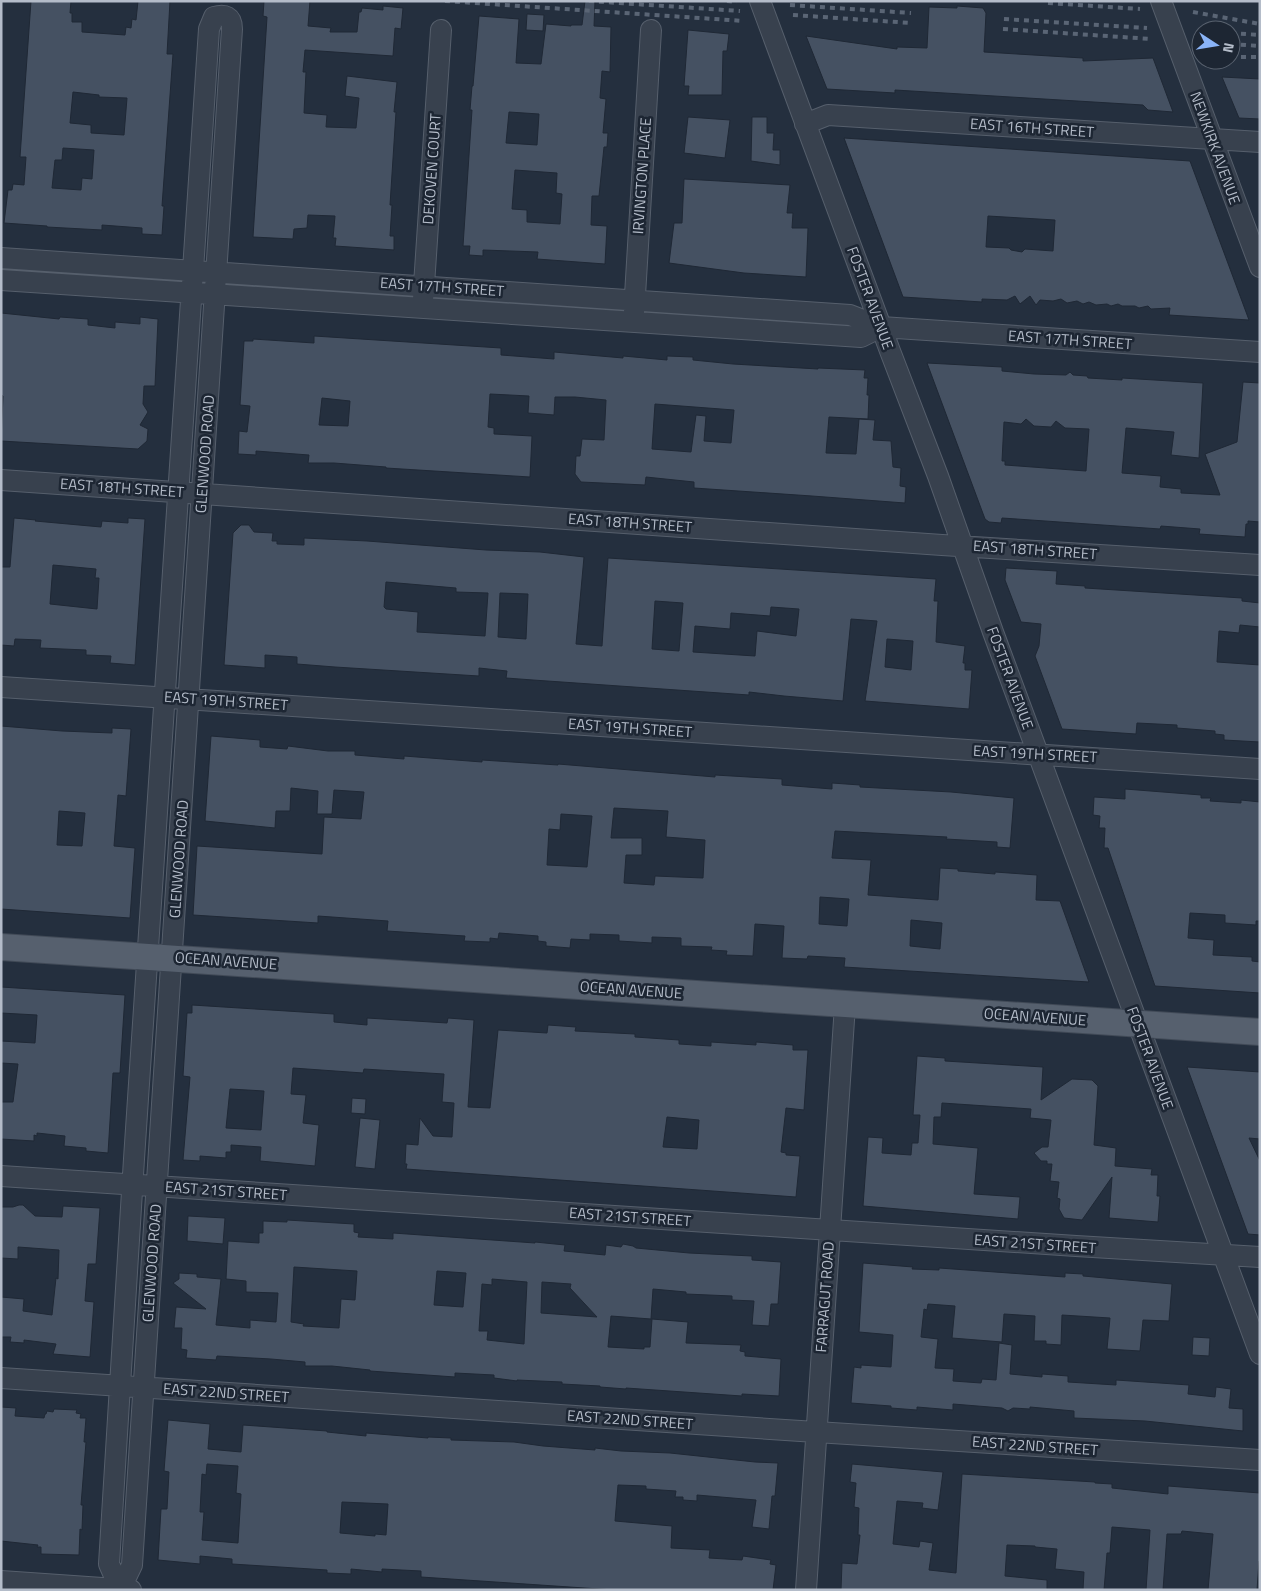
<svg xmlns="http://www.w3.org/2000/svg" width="1261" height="1591" font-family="'Titillium Web',sans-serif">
<rect width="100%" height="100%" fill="#242f3e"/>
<!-- building -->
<path fill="#455162" stroke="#1f2835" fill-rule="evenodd" d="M31 1H71L70 13H72V22H82V32L125 35 126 27 131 28 132 19 136 20 138 1H170L167 54H173L162 206H164L162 235 142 234V228L102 225V230L47 227V226L4 223 8 190H12L13 184 24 185 26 157H20ZM73 92 99 95V97L127 98 124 135 91 133V125L70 123ZM63 148 94 150 92 179 82 178 81 190 52 188 55 160H62Z
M264 1H310L308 26 331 28 330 32H357L359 12H361L362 8 383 10V6L403 8 401 29 395 28 393 56 305 50 303 72H306L304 113 327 115 326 127 356 128 359 98 345 96 347 76 397 82 394 112H396L390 205H392L390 236H394V250L335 246 336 238H333L335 216 308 215 307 228 294 229 293 239 253 237 267 17 263 16Z
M585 1H595L594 26 611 27 610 72 602 71 600 98 606 99 603 133H608L607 147H604L599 196H592L591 225 607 226 605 264 537 259 538 252 483 250V256L469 255 470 246H463L472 110H470L472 86H473L479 16 519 19 516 63 541 64 546 24 571 26V25H582ZM509 112 539 114 537 145 506 143ZM515 170 557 173 556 193 562 194 560 224 527 222V210L512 209Z
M957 6 983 8 986 13 984 52 1083 58V61L1153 58 1173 112 1148 110 1143 105 895 90V93L827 89 806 36 897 49V47L927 48 929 7 957 8Z
M527 14 544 15 543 31 526 30Z
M688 30 729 34 727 51H723L722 95H688L689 86H684Z
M1222 77 1260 79V119L1239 118Z
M688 117 730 120 725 158 684 153Z
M752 117H767V133H774L773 150H780V165L751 161Z
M844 138 1190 161 1249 320 1169 315 1170 308 1151 309 1148 306 1139 308 1135 306H1122L1118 304 1111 306 1107 304 1096 305 1089 302 1083 304 1077 301 1067 303 1061 299 1053 301 1040 300 1036 305 1030 296 1020 304 1015 296 1007 300 982 299V302L903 297ZM988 216 1055 220 1053 251 1025 249 1022 252 1011 250 1009 248 986 247Z
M684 179 790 185 787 213H793L792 228H808L806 277 744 273 669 263 674 223H682Z
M1 313 59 319 60 317 88 319V325L115 328V322L140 324V317L158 319 155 386H144L143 404 148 412 140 425 148 429 147 441 138 449 1 441 3 396 1 395Z
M314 336 501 348V355L554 359V352L623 358V356L667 360V356L693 357V360L733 364 818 369V368L865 370 864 378H868L867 395H869L868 419 829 417 826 453 856 454 859 419 875 420 873 440 891 441 893 467 901 468 900 486 906 487 905 503 812 496 694 488V482L646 477 645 485 581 482 575 474 576 456H580L582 439 604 440 606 400 575 397H555L554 415 528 413 529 396 490 394 488 427 494 428V434L532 436 530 477 386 468V467L334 463H308L309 455 256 451V455L238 454 239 431 247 432 250 406 240 405 244 341H253V339L314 343ZM322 398 350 401 348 426 319 425ZM655 404 734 410 731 443 704 441 706 416 696 415 691 452 652 449Z
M927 363 1002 367V371L1034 374 1066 375 1070 372 1073 375 1087 376 1088 378 1122 380V378L1203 383 1199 458 1171 455 1174 432 1126 428 1122 473 1161 476 1160 487 1181 489V493L1220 495 1205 454 1237 442 1243 382 1260 383V522L1248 521V524H1246L1245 537 1199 534 1200 529 1161 526 1160 529 1002 518 1001 523 989 522 985 519ZM1026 419 1034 426 1051 427 1056 421 1065 428 1089 429 1086 471 1005 465V461H1002L1004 422 1021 424Z
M14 518 36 520 35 521 101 527 102 521 128 523V518L145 519 135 665 110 663 111 656 86 655V650L40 648 41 640 15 639 14 646 1 645V567H10ZM53 565 96 569 95 578H99L97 609 50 604Z
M241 525H249L254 532 273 533 272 541H277V544L304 545V538L367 541 486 550 540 552 584 557 576 644 602 646 608 558 936 579 934 601H938L936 642 965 646 963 663H965V670H972L969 709 865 701 877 621 851 619 843 701 784 696 749 692V695L533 680 506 678 507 671 479 668V676L335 667 297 664V657L265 655V668L224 665 233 533ZM386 582 456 588V592L488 593 485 636 417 632 418 612 386 609 384 607ZM500 593 528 594 526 639 498 637ZM655 601 683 603 679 651 652 649ZM771 607 799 609 796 636 757 631 755 656 693 652 695 626 730 629 731 613 770 616ZM887 639 913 641 911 670 885 667Z
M1006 568 1057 571 1056 584 1085 586V588L1242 598V601L1260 603V627L1240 625 1239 633 1219 631 1217 662 1260 665V742L1224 740V735L1215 734V731L1177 728V725L1137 723 1136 734 1062 729 1035 656 1039 646 1041 624 1021 622 1005 580Z
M1 726 62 731 112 733V728L131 729 126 796 118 795 114 846 135 848 130 918 1 909ZM59 811 85 813 82 846 57 845Z
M211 736 260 740V747L287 749 288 746 328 751H355V755L404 759V756L482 762V760L558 765V764L715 777V775L782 779V785L832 789V783L860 785V787L951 792 1014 798 1010 848 997 847V842L946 839 947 837 835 831 832 858 871 860 868 895 938 900 940 868 958 869V871L995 874V872L1037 875 1036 900 1060 901 1089 982 844 967 845 958 808 956 807 959 782 958 784 926 755 924 753 956 726 955 727 951 711 950 712 947 681 946V938L652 937V943L619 941V935L590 934V940L571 939 570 948 546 946V942L538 941V936L499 933 498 939 490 938V942L464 941 465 936 387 931 388 921 318 916V923L193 915 197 846 322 854 324 817 361 819 364 792 334 790 332 814H317L318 791 291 788 290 811H276L275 828 205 821ZM614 808 668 811 666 837 705 840 703 878 655 876 654 885 624 883 626 855H642V838H611ZM561 814 592 816 587 867 547 865 549 829 560 830ZM820 897 849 899 847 926 819 924ZM911 920 942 923 940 949 910 946Z
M1125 789 1201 795V798H1211L1210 801 1241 803V800L1260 802V921H1256V925L1225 923V915L1190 913 1188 938 1214 940 1213 955 1252 957V961L1260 962V993L1155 986 1108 848H1104L1105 828H1099L1100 816 1093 815 1094 797 1125 799Z
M1 987 125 995 120 1073H113L108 1153 86 1151V1148L64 1146 65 1136 37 1133V1136L34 1135V1141L1 1139V1102H13L18 1064 1 1063V1041L35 1043 37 1015 1 1013Z
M192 1005 334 1014V1022L367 1025V1018L447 1023 448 1018 474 1020 468 1107 490 1108 498 1030 547 1033 548 1025 576 1027 575 1031 635 1034V1037L679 1040V1044L711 1046V1042L756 1045V1042L793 1045V1050H808L804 1110 786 1108 781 1152 786 1153V1155L800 1156 796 1197 406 1169 407 1164H405L406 1144 418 1145 420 1118 433 1136 452 1137 454 1103 442 1102 444 1074 364 1069 363 1073 293 1068 291 1094 306 1095 303 1123 319 1125 315 1166 260 1161 261 1147 231 1145V1152H226V1158L200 1156V1161L183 1160 190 1077 183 1076 187 1013H192ZM230 1089 264 1091 261 1130 226 1128ZM667 1117 699 1120 697 1149 663 1147Z
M917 1056 945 1058V1061L1043 1067 1041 1100 1072 1079 1092 1080 1098 1086 1094 1145 1116 1148 1115 1166 1152 1169 1151 1175H1158L1157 1196H1160L1158 1222 1109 1218 1112 1177 1082 1220 1064 1218 1059 1209 1060 1199 1057 1198 1059 1182 1050 1181 1052 1164H1047V1161H1041L1034 1153 1042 1147H1048L1051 1120 1030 1118 1031 1109 942 1103 941 1117H934L933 1144 978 1148 974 1194 1020 1197 1018 1219 863 1206 868 1137 883 1138 882 1153 911 1155 912 1143H918L920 1115H913Z
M1187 1067 1260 1072V1139L1249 1138 1260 1161V1235L1248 1234Z
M352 1098 366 1099 365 1114 351 1113Z
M360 1118 380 1120 375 1169 355 1167Z
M19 1205H23L35 1216 62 1217 63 1206 100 1208 96 1264H88L85 1301 94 1302 90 1357 53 1354 56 1344 24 1340V1343L10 1342 11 1337H1V1297L24 1299 23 1311 52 1315 56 1278 58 1279 59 1250 18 1247V1259L1 1258V1207H13Z
M188 1216 225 1218 223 1244 187 1241Z
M287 1220 354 1224V1232L359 1233 358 1237 393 1239V1233L535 1243V1242L565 1245 564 1251 605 1255 606 1245 621 1247 623 1244 633 1246 636 1248 689 1253 752 1256V1260L781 1262 778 1304H771L769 1326 752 1325 754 1301 732 1300V1296L686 1294V1292L653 1289 651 1319 611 1316 608 1347 644 1349V1347H650L652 1319 688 1322 686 1343 741 1345 740 1351 745 1352V1356L781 1359 779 1396 742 1394V1396L626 1388V1389L600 1387V1386L562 1384V1382L517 1380V1381L494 1378V1375L455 1373V1377L370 1371V1370L332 1366H305V1362L271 1359 217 1356 216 1360 186 1358 187 1350 181 1349 182 1328H174L176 1307 206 1309 173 1283 179 1279V1273L197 1274V1277L221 1279 216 1325 250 1328V1320L276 1322 278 1293 246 1292V1281L226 1279 228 1241 259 1243V1233H263V1221L287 1222ZM294 1267 357 1271 355 1300 341 1299 339 1328 303 1326 304 1324 291 1322ZM437 1271 466 1273 463 1307 434 1305ZM492 1279 527 1282 524 1344 487 1340 488 1331H479L482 1284 492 1285ZM542 1282 571 1284 570 1288 597 1317 541 1313Z
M863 1263 913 1267 912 1269 939 1270V1268L1065 1277V1273L1083 1274V1276L1172 1284 1169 1321 1143 1320 1140 1351 1107 1349 1110 1318 1062 1315 1061 1345 1046 1344V1341H1034L1035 1316 1004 1314 1002 1342 952 1338 955 1306 928 1304 927 1310 924 1309 921 1337 938 1339 935 1368 954 1369 953 1381 981 1383 982 1379 996 1380 999 1343 1012 1345 1010 1374 1042 1377V1374L1068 1376V1382L1116 1385V1380L1189 1385 1188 1394 1215 1397 1216 1387 1231 1389 1229 1408 1243 1409V1431L1145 1421 1074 1418V1411L1030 1407V1409L1013 1408 1008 1411 1002 1408 953 1404V1410L917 1407V1410L891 1408V1406L851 1403 854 1367 861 1368V1365L891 1367 893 1335 859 1332Z
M1193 1337 1210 1338 1209 1356 1192 1355Z
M1 1407 16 1408 15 1416 44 1418 45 1414H46L47 1411 53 1412 54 1409 77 1410 76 1413 81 1414 80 1418H86L84 1442H86L81 1505H83L82 1530 80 1529 79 1555 41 1554V1547H37L38 1545 1 1541Z
M168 1420 210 1424 208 1449 241 1452 243 1425 327 1431V1432L366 1436V1433L428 1438V1437L451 1438V1440L514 1442 543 1446 595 1450V1448L621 1451 670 1453 755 1462 778 1463 775 1496H772L769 1529 752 1527 756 1500 697 1495V1501L683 1500V1497H675L676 1491 646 1489V1486L618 1485 615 1521 672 1526 671 1548 710 1550 709 1558 742 1560 743 1556 771 1560 770 1564 776 1565 773 1590H614L421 1577V1571L382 1569V1572L351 1569V1574L327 1573V1570L232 1564V1559L200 1556V1564L158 1560 161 1509H167L169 1472 164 1471ZM207 1464 238 1466 236 1493 241 1494 238 1543 202 1540 204 1512H200L202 1474 206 1475ZM342 1502 388 1504 386 1535 375 1534V1536L340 1533Z
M852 1464 943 1472 938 1510 922 1508 923 1503 897 1501 893 1544 919 1547 920 1541 933 1543 929 1570 956 1573 962 1474 1095 1482V1483L1112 1484V1488L1168 1494V1486L1260 1493V1561H1259L1257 1590H1208L1213 1534 1182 1531 1181 1534H1167L1163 1590H1146L1150 1530 1112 1527 1110 1553H1107L1104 1590H1083L1084 1572 1055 1569 1057 1549 1035 1547V1546L1007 1545 1005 1576 1047 1580V1590H841L842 1563 857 1564 860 1535H858L859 1508 854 1507 856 1483 850 1482Z"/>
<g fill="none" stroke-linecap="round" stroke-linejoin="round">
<defs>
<path id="minor" d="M760 1 890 351 938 476 993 632 1260 1354
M1161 1 1260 267
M805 124 828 115 1260 142
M1 258 850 315 881 327 1260 352
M1 280 861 337 881 327
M423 300 441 30
M634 312 651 30
M1 480 942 545 1260 565
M1 687 1260 769
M1 1176 1076 1246 1260 1257
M1 1378 816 1432 1260 1460
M1 1581 131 1590
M120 1590 132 1565 232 29C232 16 225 14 214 17L209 29C176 540 139 1052 109 1564L120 1589
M806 1590 845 1005"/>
<path id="major" d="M1 947 1260 1032"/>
</defs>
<!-- minor casing -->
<use href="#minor" stroke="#565f6c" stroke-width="22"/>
<!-- major casing -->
<use href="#major" stroke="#414a57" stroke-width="28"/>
<!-- minor -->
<use href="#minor" stroke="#38414e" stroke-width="20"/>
<!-- major -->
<use href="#major" stroke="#56606e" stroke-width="26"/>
<!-- rail -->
<path stroke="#5a6575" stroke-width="4" stroke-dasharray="5 5" stroke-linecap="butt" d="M445 1 744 21
M589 1 740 11
M727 1 737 2
M1048 3 1140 9
M790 5 911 13
M1193 12 1260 24
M793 15 911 23
M1004 19 1147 28
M1003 29 1151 39
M1200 31 1201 32
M1231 33 1260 35
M1231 44 1260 46
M1231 57H1260"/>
</g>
<g text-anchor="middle" stroke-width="5" stroke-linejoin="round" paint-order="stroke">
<!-- street labels -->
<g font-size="15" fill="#b4bcc9" stroke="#1d2633">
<text transform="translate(1032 128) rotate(4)" y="5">EAST 16TH STREET</text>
<text transform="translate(1215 148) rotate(70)" y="5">NEWKIRK AVENUE</text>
<text transform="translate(432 169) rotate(-86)" y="5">DEKOVEN COURT</text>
<text transform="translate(642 176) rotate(-86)" y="5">IRVINGTON PLACE</text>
<text transform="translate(442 287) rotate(4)" y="5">EAST 17TH STREET</text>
<text transform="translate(870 298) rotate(70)" y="5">FOSTER AVENUE</text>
<text transform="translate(1070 340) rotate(4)" y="5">EAST 17TH STREET</text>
<text transform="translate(205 454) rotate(-86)" y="5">GLENWOOD ROAD</text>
<text transform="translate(122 488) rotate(4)" y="5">EAST 18TH STREET</text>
<text transform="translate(630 523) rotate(4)" y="5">EAST 18TH STREET</text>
<text transform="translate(1035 550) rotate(4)" y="5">EAST 18TH STREET</text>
<text transform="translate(1010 678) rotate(70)" y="5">FOSTER AVENUE</text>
<text transform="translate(226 701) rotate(4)" y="5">EAST 19TH STREET</text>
<text transform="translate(630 728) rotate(4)" y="5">EAST 19TH STREET</text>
<text transform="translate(1035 754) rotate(3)" y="5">EAST 19TH STREET</text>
<text transform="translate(179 859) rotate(-86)" y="5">GLENWOOD ROAD</text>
<text transform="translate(226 961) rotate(4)" y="5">OCEAN AVENUE</text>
<text transform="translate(631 990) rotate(4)" y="5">OCEAN AVENUE</text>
<text transform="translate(1035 1017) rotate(4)" y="5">OCEAN AVENUE</text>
<text transform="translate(1150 1058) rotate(70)" y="5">FOSTER AVENUE</text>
<text transform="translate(226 1191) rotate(4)" y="5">EAST 21ST STREET</text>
<text transform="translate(630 1217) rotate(4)" y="5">EAST 21ST STREET</text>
<text transform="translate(1035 1244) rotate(4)" y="5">EAST 21ST STREET</text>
<text transform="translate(152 1263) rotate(-86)" y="5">GLENWOOD ROAD</text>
<text transform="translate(825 1297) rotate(-86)" y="5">FARRAGUT ROAD</text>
<text transform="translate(226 1393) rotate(4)" y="5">EAST 22ND STREET</text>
<text transform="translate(630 1420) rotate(4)" y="5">EAST 22ND STREET</text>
<text transform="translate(1035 1446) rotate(4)" y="5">EAST 22ND STREET</text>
</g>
</g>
<!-- border -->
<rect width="1261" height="1591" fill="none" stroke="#b4bcc9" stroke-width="5"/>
<!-- north arrow -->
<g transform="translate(1216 45) rotate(102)"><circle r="24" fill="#1d2633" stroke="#59626f"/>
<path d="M0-4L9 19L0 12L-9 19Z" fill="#8ab4f8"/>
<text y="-8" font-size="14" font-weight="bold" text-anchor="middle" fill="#b4bcc9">N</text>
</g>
</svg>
